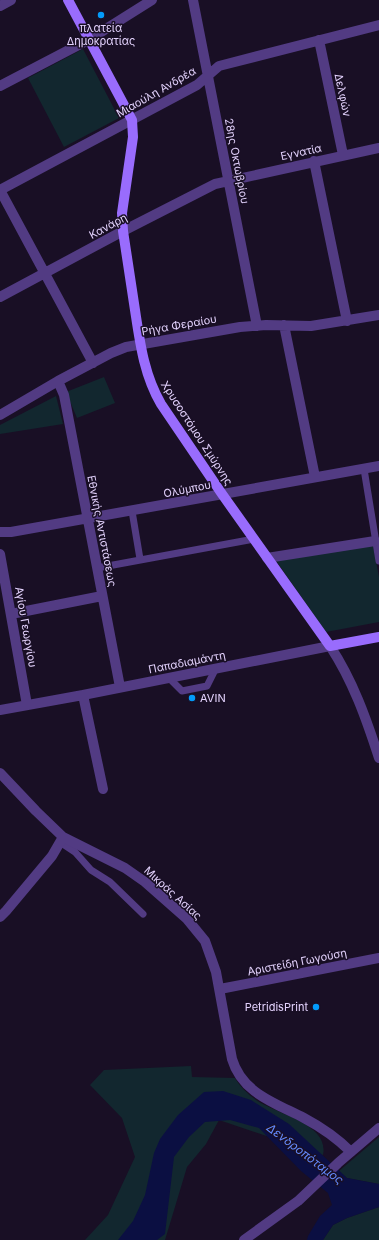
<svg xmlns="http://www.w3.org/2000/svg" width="379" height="1240" font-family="Inter,sans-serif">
<rect width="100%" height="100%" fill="#190f25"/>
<!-- green -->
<path fill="#12272f" d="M83 49 119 118 64 147 28 78Z
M104 377 115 403 77 418 66 392Z
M56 396 63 424 0 434V425Z
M373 545 379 577V622L326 632 277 562V560Z
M191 1066 192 1077 235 1078C242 1090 254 1100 267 1106 286 1116 329 1127 323 1155L219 1120 206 1144 187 1167 165 1240H85L108 1215 135 1157 122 1118 90 1085 104 1070Z
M379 1137V1184L347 1178 339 1171Z
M379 1207V1240H323L333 1225 347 1218Z"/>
<!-- water -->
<path fill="#0b0f42" d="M223 1091 251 1100 289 1124 347 1178 379 1184V1207L347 1218 333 1225 323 1240H307L308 1236 320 1216 332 1205 328 1193 301 1171 259 1128 230 1120 205 1122 189 1137 174 1157 165 1234 157 1240H118L133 1221 145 1195 154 1153 160 1139 178 1115 204 1092Z"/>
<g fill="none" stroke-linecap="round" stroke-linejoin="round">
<!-- lane -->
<path stroke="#523b83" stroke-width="7" d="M364 469 379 561
M132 511 140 559
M97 568 254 539
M169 678 182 691 207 686 216 668
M60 842 75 852 91 870 110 882 143 914"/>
<!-- street -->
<path stroke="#523b83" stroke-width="10" d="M193 0 257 326
M0 6 11 0
M319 40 343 155
M0 86 90 39 152 0
M314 161 347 321
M0 190 197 85 219 66 379 25
M0 190 93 363
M0 297 123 231 215 184 379 148
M284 325 315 477
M58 381 64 395 120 687
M0 415 58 381 111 353 126 347 240 327 266 325 311 326 379 315
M0 532H11C134 511 256 487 379 466
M0 554 27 705
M267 558 375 541
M11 614 102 596
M83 695 103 789
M0 710 83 695 330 646C353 681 366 718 379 758
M0 773 36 811 63 837 125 868 145 882 187 919 205 941 216 972 232 1059C242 1093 275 1103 304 1118 321 1127 337 1138 351 1152
M0 917 6 911 52 856 63 837
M220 989 379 958
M244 1240 298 1201 338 1163 379 1128"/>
<!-- secondary -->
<path stroke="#996cfd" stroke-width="10" d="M68 0 132 120 133 137 122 213 123 231C127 258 131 284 135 310 140 343 144 375 161 404L222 494 330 646 379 637"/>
</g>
<!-- markers -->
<g fill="#039bfa" stroke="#190f25" stroke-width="1.5">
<circle cx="101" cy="15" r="4"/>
<circle cx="192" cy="698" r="4"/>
<circle cx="316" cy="1007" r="4"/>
</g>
<g text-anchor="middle" stroke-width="3" stroke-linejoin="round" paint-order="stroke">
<!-- poi labels -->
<g font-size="11" fill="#e4d3fe" stroke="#190f25">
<text x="101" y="32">πλατεία<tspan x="101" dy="13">Δημοκρατίας</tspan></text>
<text x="200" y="702" text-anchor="start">AVIN</text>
<text x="308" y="1011" text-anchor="end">PetridisPrint</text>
</g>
<!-- street labels -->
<g font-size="11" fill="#e4d3fe" stroke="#190f25">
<text transform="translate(156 92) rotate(-30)" y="4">Μιαούλη Ανδρέα</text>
<text transform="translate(343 95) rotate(78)" y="4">Δελφών</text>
<text transform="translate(301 152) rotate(-12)" y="4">Εγνατία</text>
<text transform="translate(237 161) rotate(79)" y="4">28ης Οκτωβρίου</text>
<text transform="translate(108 226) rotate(-28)" y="4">Κανάρη</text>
<text transform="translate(179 325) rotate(-10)" y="4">Ρήγα Φεραίου</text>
<text transform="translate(197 433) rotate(57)" y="4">Χρυσοστόμου Σμύρνης</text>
<text transform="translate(187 489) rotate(-11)" y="4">Ολύμπου</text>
<text transform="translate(102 531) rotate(79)" y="4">Εθνικής Αντιστάσεως</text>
<text transform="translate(26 627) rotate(80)" y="4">Αγίου Γεωργίου</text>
<text transform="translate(187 662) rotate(-11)" y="4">Παπαδιαμάντη</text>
<text transform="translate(173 893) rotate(42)" y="4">Μικράς Ασίας</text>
<text transform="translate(297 962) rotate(-11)" y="4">Αριστείδη Γωγούση</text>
</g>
<!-- water labels -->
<g font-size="12" font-style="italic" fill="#638afd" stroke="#190f25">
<text transform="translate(305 1154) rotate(37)" y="4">Δενδροπόταμος</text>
</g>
</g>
</svg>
